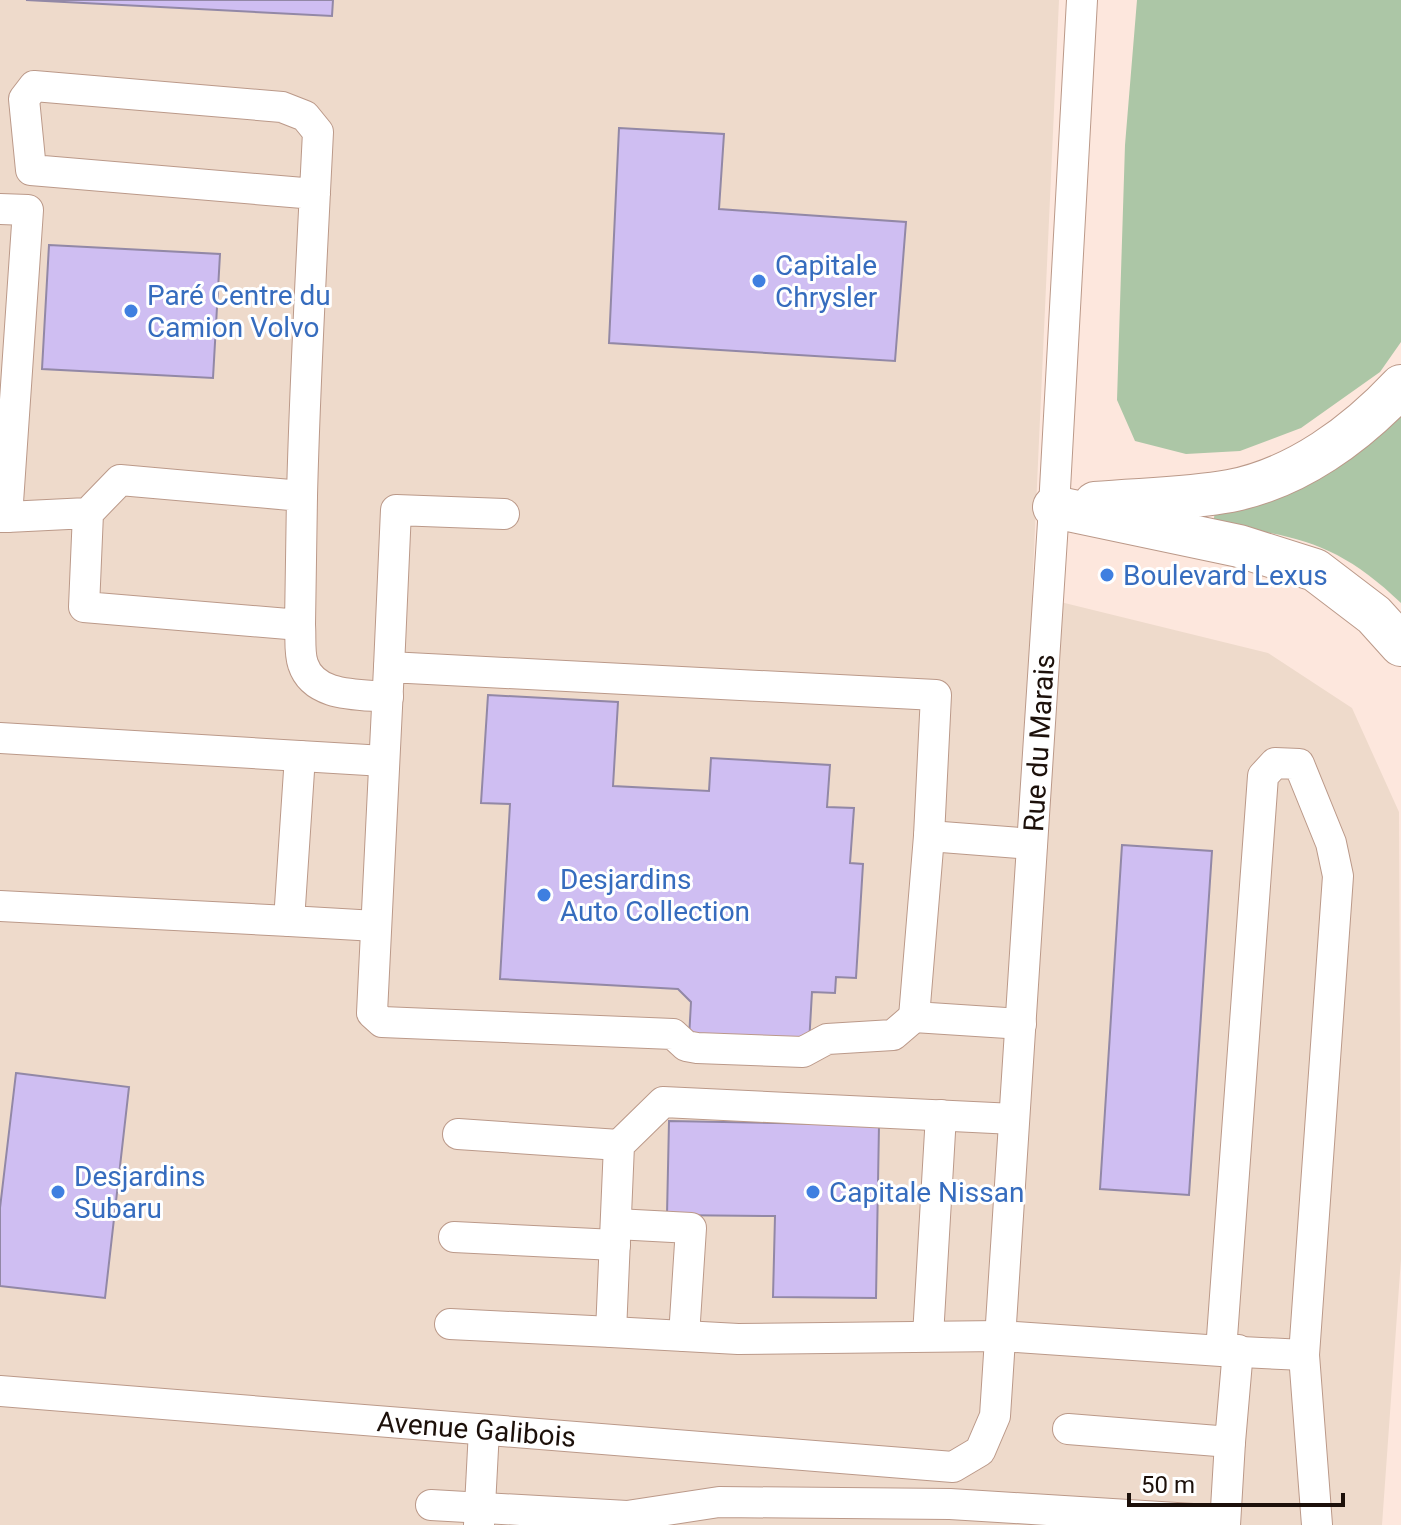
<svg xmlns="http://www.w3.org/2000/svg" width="1401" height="1525" font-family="Roboto,sans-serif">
<rect width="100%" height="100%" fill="#fde7dd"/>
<!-- commercial -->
<path fill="#eedacb" d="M0 0H1059L1032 595 1268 653 1352 708 1399 812 1401 1259 1382 1525H0Z"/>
<!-- green -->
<path fill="#acc6a6" d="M1137 0H1401V342L1380 372 1301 428 1240 451 1186 454 1135 441 1117 400 1125 145Z
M1401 407V603C1340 544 1296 534 1213 525L1215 511Z"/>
<!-- building -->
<path fill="#cfbef2" stroke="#9288a6" stroke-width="2" d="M26 0H333L332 16Z
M619 128 724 134 719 209 906 222 895 361 609 343Z
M49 245 220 254 213 378 42 369Z
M488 695 618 702 613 786 709 791 711 758 830 765 827 807 854 808 850 863 863 864 856 978 836 977 835 993 812 992 809 1044 689 1038 691 1002 678 989 500 979 510 804 481 803Z
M1122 845 1212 851 1189 1195 1100 1189Z
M16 1073 129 1087 105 1298 0 1286V1208Z
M669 1121 879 1125 876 1298 773 1297 775 1216 667 1215Z"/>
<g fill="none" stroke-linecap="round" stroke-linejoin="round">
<defs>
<g id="minor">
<path d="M0 209 28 210 7 517H0"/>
<path d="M302 496C305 374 312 253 318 132L305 116 282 107 34 86 24 99 31 170 315 194"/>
<path d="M7 517 88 513 84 607 300 625 302 496 120 480 88 513"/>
<path d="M300 625C301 637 299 653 303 664 314 698 360 694 388 697"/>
<path d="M389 667 396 510 504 514"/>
<path d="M0 738 384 761"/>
<path d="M300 756 289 921 376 926"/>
<path d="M0 906 289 921"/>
<path d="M914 1017 893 1035 827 1039 803 1052 697 1048 686 1046 673 1034 382 1022 372 1013 389 667 936 695 929 836"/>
<path d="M1021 1024 914 1017 929 836 1032 844"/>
<path d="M458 1134 619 1145"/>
<path d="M616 1224 691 1228 684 1336"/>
<path d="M454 1237 615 1245"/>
<path d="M450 1324 611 1332 619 1145 663 1102 1014 1119"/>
<path d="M611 1332 738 1339 1000 1336 1221 1351 1263 776 1275 763 1299 764 1331 843 1338 876 1304 1355 1221 1351"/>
<path d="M928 1336 941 1115"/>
<path d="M1304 1355 1317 1525"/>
<path id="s1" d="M0 1391 953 1467 980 1451 995 1416 1054 507 1082 0"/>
<path d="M1068 1429 1230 1442 1238 1350"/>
<path d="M431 1505 627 1516 719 1502 950 1504 1225 1521"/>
<path d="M479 1525 484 1430"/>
<path d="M1225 1525 1230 1442"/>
</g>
<path id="highway" d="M1095 503C1140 499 1186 499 1230 491 1297 478 1356 434 1401 386
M1054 507 1239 546 1315 570 1374 615 1401 645"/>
</defs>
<!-- minor casing -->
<use href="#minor" stroke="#bb9989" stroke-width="32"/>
<!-- highway casing -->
<use href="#highway" stroke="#bb9989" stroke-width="44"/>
<!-- minor -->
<use href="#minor" stroke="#fff" stroke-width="30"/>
<!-- highway -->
<use href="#highway" stroke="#fff" stroke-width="42"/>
</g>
<!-- markers -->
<g fill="#3f7fe0" stroke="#fff" stroke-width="3">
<circle cx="759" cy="281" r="8"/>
<circle cx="131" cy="311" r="8"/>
<circle cx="1107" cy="575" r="8"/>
<circle cx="544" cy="895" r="8"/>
<circle cx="58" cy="1192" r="8"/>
<circle cx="813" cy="1192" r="8"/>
</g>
<g text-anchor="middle" stroke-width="6" stroke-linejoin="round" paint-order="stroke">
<!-- shop labels -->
<g font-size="28" fill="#366cbe" stroke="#fff" text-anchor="start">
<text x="775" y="275">Capitale<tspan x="775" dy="32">Chrysler</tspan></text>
<text x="147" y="305">Paré Centre du<tspan x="147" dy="32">Camion Volvo</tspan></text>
<text x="1123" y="585">Boulevard Lexus</text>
<text x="560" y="889">Desjardins<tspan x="560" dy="32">Auto Collection</tspan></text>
<text x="74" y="1186">Desjardins<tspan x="74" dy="32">Subaru</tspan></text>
<text x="829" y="1202">Capitale Nissan</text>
</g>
<!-- street labels -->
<g font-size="28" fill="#1c100a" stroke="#fff">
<text dy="10" stroke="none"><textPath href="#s1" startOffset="1700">Rue du Marais</textPath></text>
<text dy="10" stroke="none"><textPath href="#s1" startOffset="478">Avenue Galibois</textPath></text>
</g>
</g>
<!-- scale -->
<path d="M1129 1493v12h214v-12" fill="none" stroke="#1c100a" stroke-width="4"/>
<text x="1141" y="1493" font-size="24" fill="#1c100a" stroke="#ffffff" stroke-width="6" paint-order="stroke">50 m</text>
</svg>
